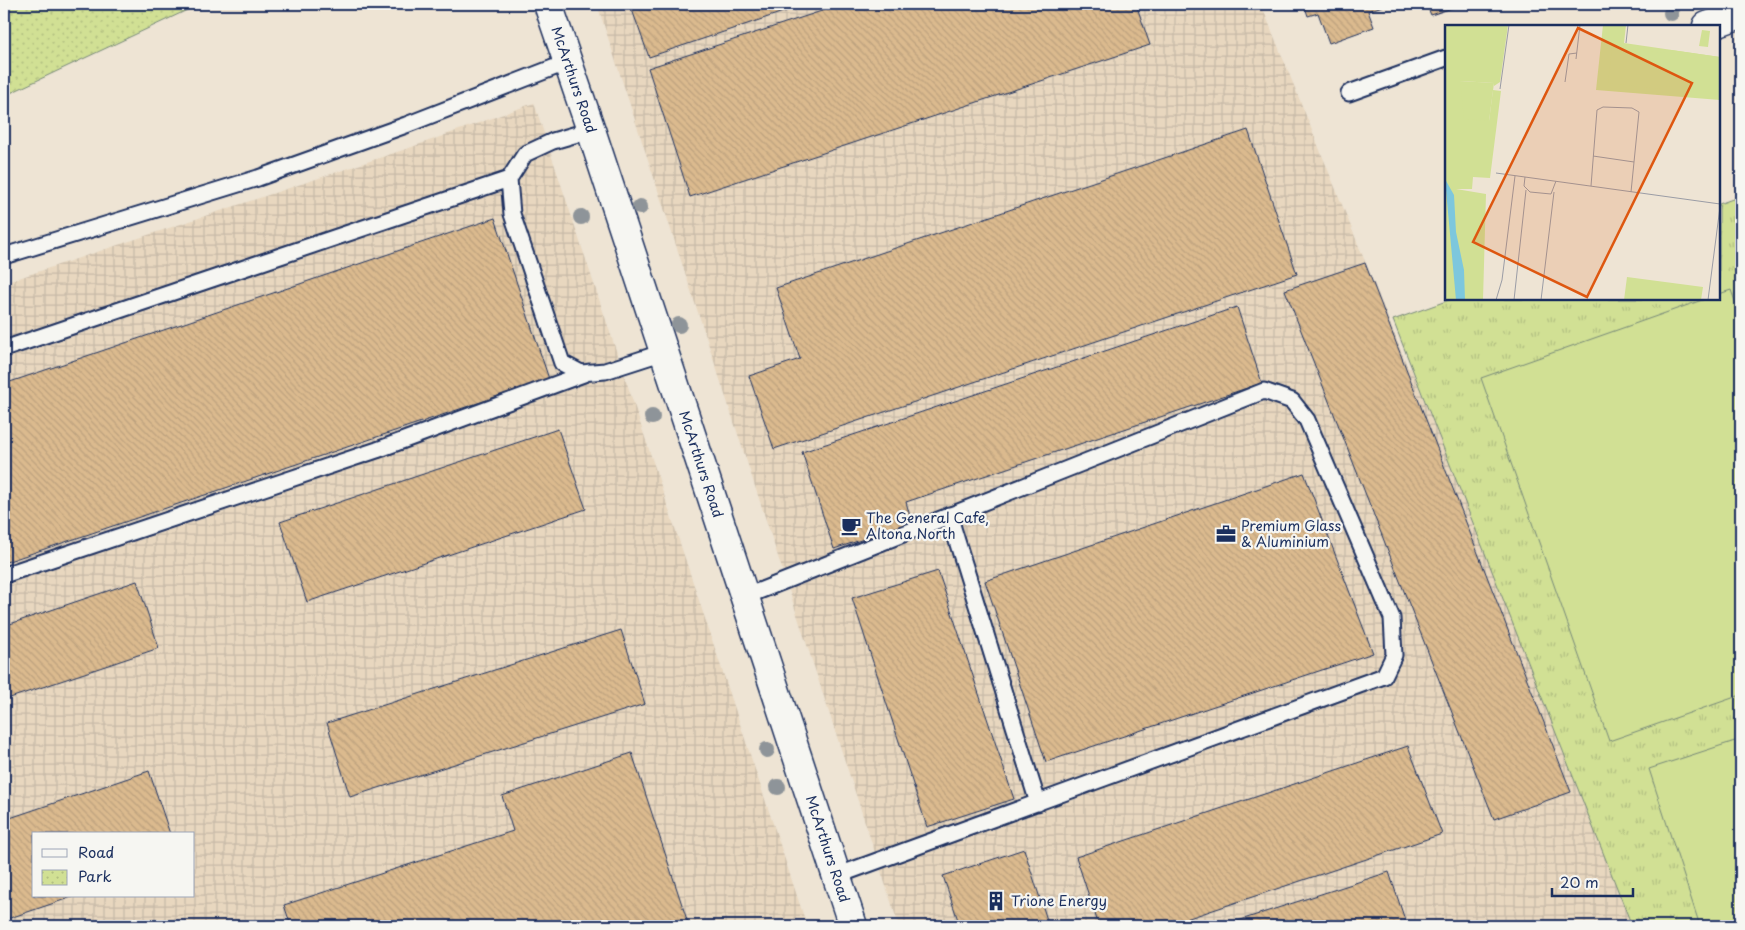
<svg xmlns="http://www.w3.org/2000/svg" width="1745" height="930" font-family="'Playpen Sans',sans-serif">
<defs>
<pattern id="industrial-grid" width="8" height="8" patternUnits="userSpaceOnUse" patternTransform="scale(1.25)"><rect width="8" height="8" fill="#e8d7bf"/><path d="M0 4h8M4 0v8" fill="none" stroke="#c6b9a7"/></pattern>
<pattern id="grass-tufts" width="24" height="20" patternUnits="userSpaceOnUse" patternTransform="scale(1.25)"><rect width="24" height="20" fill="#d1e094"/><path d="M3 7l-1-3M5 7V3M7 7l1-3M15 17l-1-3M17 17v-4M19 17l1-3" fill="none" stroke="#b3c082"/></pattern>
<pattern id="park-dots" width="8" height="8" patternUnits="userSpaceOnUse" patternTransform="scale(1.25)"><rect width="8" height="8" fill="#d1e094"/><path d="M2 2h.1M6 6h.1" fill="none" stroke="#b3c082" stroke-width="1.8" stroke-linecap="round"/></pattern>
<pattern id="building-back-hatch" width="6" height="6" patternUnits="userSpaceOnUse" patternTransform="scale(1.25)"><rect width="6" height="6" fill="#dbba8e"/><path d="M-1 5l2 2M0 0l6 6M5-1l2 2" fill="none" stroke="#bba07d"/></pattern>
</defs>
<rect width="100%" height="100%" fill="#eee4d4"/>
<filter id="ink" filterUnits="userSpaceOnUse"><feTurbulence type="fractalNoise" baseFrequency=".02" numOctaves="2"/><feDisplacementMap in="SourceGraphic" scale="10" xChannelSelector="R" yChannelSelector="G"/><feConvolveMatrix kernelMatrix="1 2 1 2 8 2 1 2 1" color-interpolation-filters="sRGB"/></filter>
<g filter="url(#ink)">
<!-- industrial -->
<path fill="url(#industrial-grid)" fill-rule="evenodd" d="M597 4H1261L1408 368H1411L1637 926H899Z
M534 103 807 926H4V283L412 147ZM34 834H194V896H34Z"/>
<!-- grass -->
<path fill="url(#grass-tufts)" stroke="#768879" d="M1741 196V926H1632L1393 320 1452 299H1719V204Z"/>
<!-- park -->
<path fill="url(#park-dots)" stroke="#768879" d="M4 4H200L4 96Z"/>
<!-- pitch -->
<path fill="#d1e094" stroke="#768879" d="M1731 290 1741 318V695L1609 741 1481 378 1705 299H1719V294Z
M1741 739V926H1700L1649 769Z"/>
<!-- building -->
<path fill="url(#building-back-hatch)" stroke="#1b2f5e" d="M630 4H807L649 57Z
M843 4H1136L1150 45 690 197 648 68Z
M1304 4H1388L1368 11 1374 27 1329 43 1318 13 1308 16Z
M1426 4H1464L1431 15Z
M1248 130 1297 274 774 449 749 376 800 359 776 288Z
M495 218 549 379 6 562 4 557V384Z
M1365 263 1571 792 1494 819 1285 290Z
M1237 307 1262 383 906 502 912 523 834 549 802 452Z
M558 429 586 509 307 602 280 522Z
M1304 473 1373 653 1046 762 985 581Z
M938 571 1014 799 927 827 852 598Z
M137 581 159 648 4 700V626Z
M621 630 645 704 350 797 327 723Z
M1408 746 1442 834 1165 926H1099L1076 857Z
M632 753 689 926H291L284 905 513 831 502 796Z
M149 771 170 834H34V896H75L4 920V820Z
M1024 849 1049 926H960L943 876Z
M1389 872 1407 926H1222Z"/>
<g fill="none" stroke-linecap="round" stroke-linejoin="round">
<defs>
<path id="lane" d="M1349 93 1446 58
M591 130 553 141 525 154 509 179 512 214 562 363 581 373 605 371 664 352
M4 256 258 178 406 125 568 62
M4 349 509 179
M949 515 1038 803
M4 575 377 450 589 372
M744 597 1264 391 1292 401 1307 420 1392 618 1394 655 1384 676 836 876"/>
<g id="street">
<path id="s1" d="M548 4 591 130 853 926"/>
<path d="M1707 26 1741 14"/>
</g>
</defs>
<!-- lane casing -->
<use href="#lane" stroke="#1b2f5e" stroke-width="19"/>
<!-- street casing -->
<use href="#street" stroke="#1b2f5e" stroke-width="31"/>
<!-- lane -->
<use href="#lane" stroke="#f6f6f2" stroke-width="15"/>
<!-- street -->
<use href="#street" stroke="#f6f6f2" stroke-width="28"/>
</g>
<!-- trees -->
<g fill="#8e9499">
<circle cx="1671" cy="13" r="8"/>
<circle cx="640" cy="207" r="8"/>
<circle cx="581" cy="217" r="8"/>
<circle cx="679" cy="325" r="8"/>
<circle cx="652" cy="417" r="8"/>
<circle cx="767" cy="750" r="8"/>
<circle cx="778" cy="787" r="8"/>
</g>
</g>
<!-- icons -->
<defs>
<symbol id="cafe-bare" viewBox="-9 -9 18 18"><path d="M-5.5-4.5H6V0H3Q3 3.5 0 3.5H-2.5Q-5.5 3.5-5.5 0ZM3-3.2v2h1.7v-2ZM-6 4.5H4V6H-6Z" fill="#1b2f5e" stroke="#f6f6f2" stroke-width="2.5" paint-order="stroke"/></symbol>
<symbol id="office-bare" viewBox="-9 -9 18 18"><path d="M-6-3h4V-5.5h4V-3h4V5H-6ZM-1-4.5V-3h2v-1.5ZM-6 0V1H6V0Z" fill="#1b2f5e" stroke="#f6f6f2" stroke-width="2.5" paint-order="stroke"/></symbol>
<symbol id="building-bare" viewBox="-9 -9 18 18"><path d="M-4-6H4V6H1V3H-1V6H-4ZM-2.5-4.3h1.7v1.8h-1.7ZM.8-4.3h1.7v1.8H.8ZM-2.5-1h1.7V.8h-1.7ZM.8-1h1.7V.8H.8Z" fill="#1b2f5e" stroke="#f6f6f2" stroke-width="2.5" paint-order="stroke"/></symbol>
</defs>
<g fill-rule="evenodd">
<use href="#cafe-bare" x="837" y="512" width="28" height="28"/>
<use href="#office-bare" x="1212" y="520" width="28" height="28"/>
<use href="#building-bare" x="982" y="887" width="28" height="28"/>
</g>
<g text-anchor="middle" stroke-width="4.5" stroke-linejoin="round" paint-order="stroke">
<!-- street labels -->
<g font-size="14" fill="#1b2f5e" stroke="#f6f6f2">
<text dy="5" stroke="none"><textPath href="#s1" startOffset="80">McArthurs Road</textPath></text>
<text dy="5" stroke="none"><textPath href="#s1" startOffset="485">McArthurs Road</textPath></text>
<text dy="5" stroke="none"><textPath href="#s1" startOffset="890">McArthurs Road</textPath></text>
</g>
<!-- poi labels -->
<g font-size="14" fill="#1b2f5e" stroke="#f6f6f2" text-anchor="start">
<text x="866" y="523">The General Cafe,<tspan x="866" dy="16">Altona North</tspan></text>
<text x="1241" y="531">Premium Glass<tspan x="1241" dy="16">&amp; Aluminium</tspan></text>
<text x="1011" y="906">Trione Energy</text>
</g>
</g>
<!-- overview -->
<g transform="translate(1445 25)">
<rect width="275" height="275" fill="#eee4d4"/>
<path d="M158 0H181L179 18 275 32V75L151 65ZM182 252 258 262 256 275H179Z" fill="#d1e094"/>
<path d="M0 0H63L55 57 49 61V58L15 56 44 96 48 65 56 66 45 153 28 152 27 164H11L41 169 38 275H0Z" fill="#d1e094"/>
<path d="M257 5 265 6 263 22 254 21ZM167 22 220 28 215 64 163 58ZM226 25 275 32 273 68 221 61ZM15 56 49 58 44 96 19 94Z" fill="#d1e094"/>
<path d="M0 154 9 170 11 207 19 245 20 275H11Z" fill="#7dc7dd"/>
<path fill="none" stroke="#9a9ca5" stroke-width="1" d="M181 18 183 0M131 34 135 0M120 57 124 29 132 28M55 64 64 0M148 131 189 137M51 148 275 179M80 152 79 161 85 167 106 169 111 156M146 161 152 85 158 82 187 83 194 87 186 167M51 275 57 255 70 151M69 275 81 165M96 275 109 167M263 275 275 182"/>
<path fill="#de5710" fill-opacity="0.15" stroke="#de5710" stroke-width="2.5" d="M133 3 247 58 142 272 28 217Z"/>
<rect width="275" height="275" fill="none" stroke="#1b2f5e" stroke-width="2.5"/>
</g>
<!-- margin -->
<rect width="1745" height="930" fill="none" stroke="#f6f6f2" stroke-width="20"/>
<rect x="10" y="10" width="1725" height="910" fill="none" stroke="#1b2f5e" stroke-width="2" filter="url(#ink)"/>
<!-- legend -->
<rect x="32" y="832" width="162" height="65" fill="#f6f6f2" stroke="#9ea6b7"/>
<rect x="42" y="849" width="25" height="8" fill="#f6f6f2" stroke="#9ea6b7"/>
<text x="78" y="858" font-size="15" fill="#1b2f5e">Road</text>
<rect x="42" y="870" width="25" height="15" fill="url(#park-dots)" stroke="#9ea6b7"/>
<text x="78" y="882" font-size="15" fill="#1b2f5e">Park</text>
<!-- scale -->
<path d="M1552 888v8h81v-8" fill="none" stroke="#1b2f5e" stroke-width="2.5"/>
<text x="1560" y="888" font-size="15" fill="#1b2f5e" stroke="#f6f6f2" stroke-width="4" paint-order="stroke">20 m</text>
</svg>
